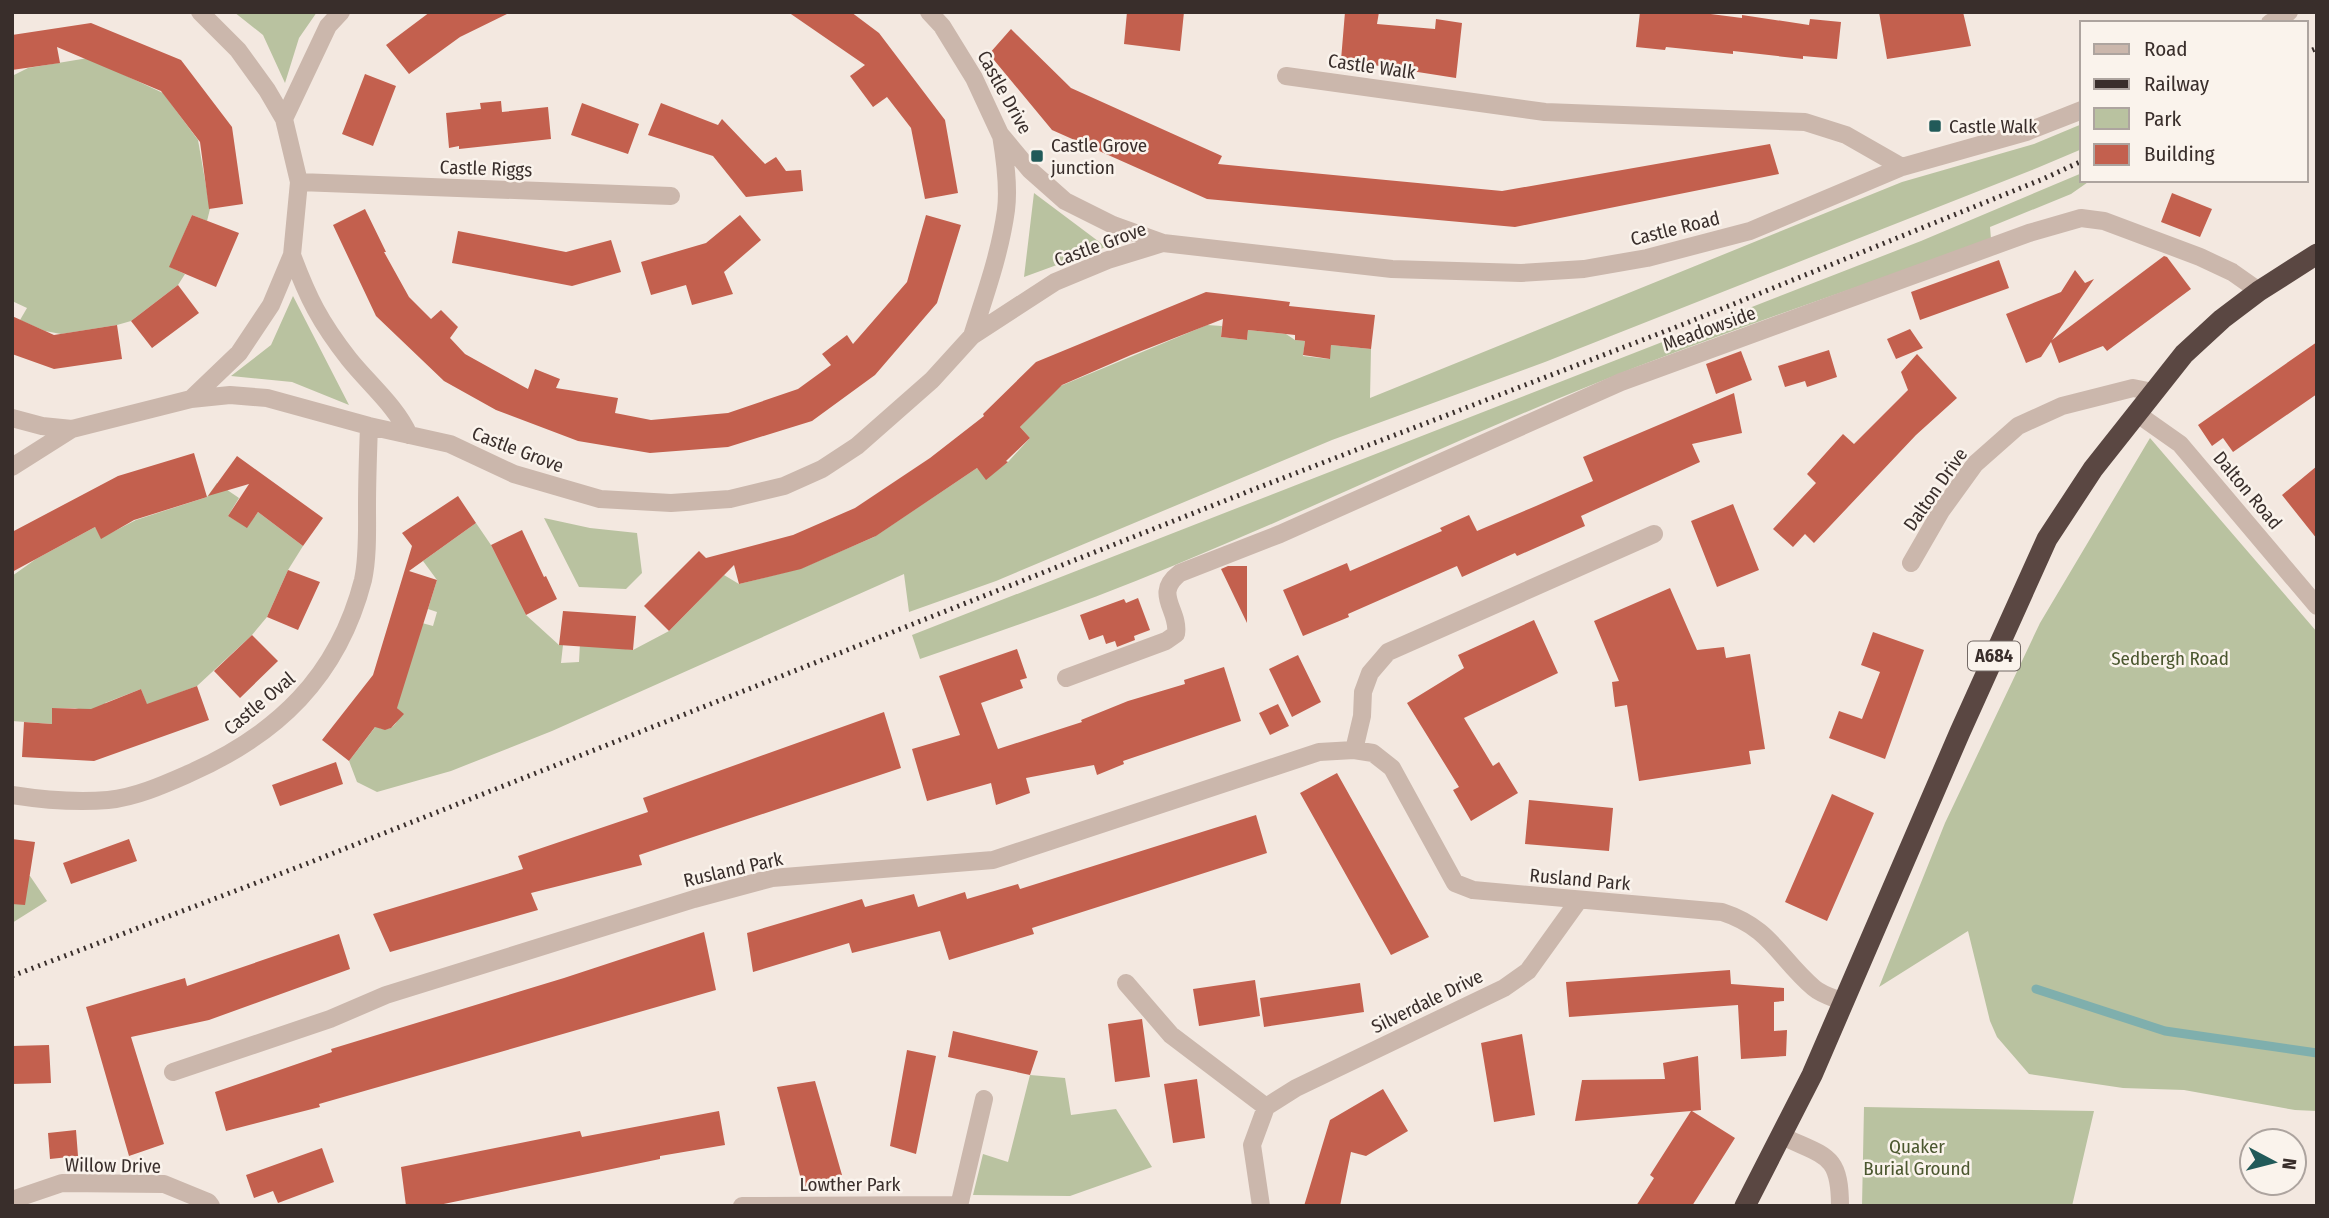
<svg xmlns="http://www.w3.org/2000/svg" width="2329" height="1218" font-family="'Fira Sans Condensed',sans-serif">
<rect width="100%" height="100%" fill="#f3e8e0"/>
<!-- green -->
<path fill="#b9c2a0" d="M234 12H317L299 38 285 83 263 35Z
M88 58 163 93 198 140 210 209 207 221 192 215 170 267 185 274 178 285 131 321 117 325 61 334 45 331 20 320 27 308 12 301V76L28 68Z
M2082 124V149L2037 168 1545 362 1332 440 996 581 909 612 904 574 552 731 451 771 377 792 357 782 349 761 376 726C389 735 399 724 400 711L394 705 422 623 433 626 437 612 428 609 437 580 423 561 476 523 491 545 526 615 559 645H563L561 663 579 662 580 643 633 650 669 631 724 575 739 584 802 568 874 537 977 468 986 479 1008 462 1030 438 1020 427 1058 387 1207 325 1222 326 1221 337 1247 340 1248 330 1286 334 1295 340 1305 341 1303 356 1329 359 1331 345 1371 349 1370 398 1902 182 2034 144Z
M2082 173V180H2091L2071 194 1990 227 1991 239C1858 288 1721 332 1589 386 1450 442 1314 508 1175 565 1092 600 1006 629 920 659L912 635 1921 241Z
M1034 193 1106 247 1024 277Z
M293 296 349 405 292 382 231 376 271 345Z
M2150 438 2317 632V1111L2295 1110 2184 1090 2123 1088 2029 1074 1997 1037 1990 1021 1968 931 1879 987 1945 823 2040 623Z
M217 483 239 498 228 516 247 527 258 512 303 546 288 570 267 617 252 635 197 686 147 705 141 689 105 703 110 718 75 708H52V724L12 721V576L36 559 95 527 101 538 136 520 207 497Z
M544 518 590 528 637 533 642 573 626 589 579 587Z
M12 874 30 876 47 901 12 923Z
M1030 1075 1065 1078 1071 1115 1116 1109 1152 1167 1070 1196 973 1195 983 1154 1008 1162Z
M1864 1107 2094 1111 2072 1206H1862Z"/>
<g fill="none" stroke-linecap="round" stroke-linejoin="round">
<!-- stream -->
<path stroke="#7fafad" stroke-width="9" d="M2036 989 2165 1031 2317 1053"/>
</g>
<!-- building -->
<path fill="#c3604e" d="M430 12H511L460 37 409 74 386 45Z
M788 12H851L879 33 945 120 958 193 925 199 911 128 887 97 873 107 850 76 865 65Z
M1127 12H1184L1180 51 1124 44Z
M1345 12H1379L1377 24 1435 29 1436 19 1462 23 1456 78 1341 60Z
M1640 12H1695L1742 18V15L1809 25 1810 19 1841 22 1837 59 1803 56V59L1733 51V54L1666 47 1665 50 1636 47Z
M1879 12H1963L1971 46 1887 59Z
M91 23 181 60 232 127 243 204 209 209 200 142 161 91 57 47 60 63 12 70V35Z
M1011 29 1071 88 1222 156 1218 164 1502 191 1770 144 1779 174 1515 227 1207 199 1052 130 989 54Z
M365 74 396 86 373 146 342 134Z
M501 101 502 112 548 107 551 139 459 149V146L449 148 446 113 481 109 480 103Z
M582 103 639 124 628 154 571 135Z
M661 103 718 125 722 119 765 164 776 157 786 171 801 170 803 191 746 197 713 156 648 135Z
M2172 193 2212 209 2200 237 2161 222Z
M365 209 386 252H384L409 297 431 319 441 310 458 327 450 338 465 354 528 389 535 369 560 379 556 388 618 398 615 413 651 420 728 413 798 389 831 365 822 354 847 335 853 344 907 282 926 215 961 225 937 303 875 375 812 421 728 447 650 453 578 441 496 410 444 381 376 316 333 225Z
M192 215 239 233 216 287 169 267Z
M740 215 761 240 724 272 733 294 692 305 686 285 651 295 641 262 706 243Z
M458 231 566 252 611 240 621 272 572 286 452 263Z
M2164 256 2167 257 2191 289 2107 351 2103 346 2059 363 2051 342 2041 357 2026 363 2006 314 2061 292 2075 270 2085 283 2094 279 2052 340Z
M1999 260 2009 288 1920 320 1911 292Z
M178 285 199 313 152 348 131 321Z
M1206 292 1290 302 1289 306 1375 315 1371 349 1331 345 1330 359 1303 355 1305 341 1295 340V335L1248 330 1247 340 1221 337 1223 319 1131 355 1062 385 1020 427 1030 438 1006 461 1008 462 986 480 977 468 876 536 801 569 739 584 734 565 669 631 644 606 699 551 706 558 793 535 855 508 930 458 984 416 983 414 1036 362Z
M12 316 54 335 117 325 122 359 54 369 12 354Z
M1910 329 1923 348 1896 359 1887 339Z
M2317 342V394L2233 452 2223 438 2212 446 2198 425Z
M1829 350 1837 377 1807 387 1805 381 1785 387 1778 366Z
M1741 351 1752 380 1716 394 1706 364Z
M1917 354 1957 398 1916 435 1814 543 1805 534 1793 547 1773 529 1816 483 1807 474 1843 434 1854 444 1908 390 1901 372Z
M1734 393 1742 433 1692 444 1700 462 1581 516 1585 526 1517 556 1515 553 1462 577 1457 566 1348 614 1349 617 1303 636 1283 590 1347 563 1350 571 1442 531 1440 528 1469 515 1477 531 1536 506 1593 481 1583 457Z
M194 453 207 497 134 520 101 539 95 527 12 572V532L118 476Z
M237 456 323 518 303 546 258 512 247 528 228 516 249 484 208 496Z
M2317 466V539L2282 495Z
M458 496 476 523 409 571 437 580 397 708 404 714 391 728 385 730 375 727 349 761 322 740 373 675 412 546 402 533Z
M1733 504 1759 570 1717 587 1691 521Z
M522 530 544 577 546 576 557 599 526 615 491 545Z
M1228 566H1247V623L1221 569Z
M288 570 320 582 298 630 267 617Z
M1670 588 1697 650 1724 647 1726 658 1750 654 1765 749 1749 751 1751 764 1639 781 1627 705 1615 707 1612 682 1619 681 1594 621Z
M1138 598 1150 630 1134 636 1135 640 1117 647 1115 641 1106 644 1103 635 1089 640 1080 615 1124 599 1126 603Z
M563 611 636 616 633 650 559 645Z
M1534 620 1558 673 1464 718 1493 766 1499 762 1518 793 1471 821 1453 790 1459 787 1407 703 1464 668 1458 655Z
M1873 632 1924 650 1885 759 1829 738 1839 711 1862 719 1880 672 1861 665Z
M252 635 278 661 240 698 214 671Z
M1017 649 1027 678 1020 680 1023 688 981 703 998 749 1082 722 1081 720 1128 701 1185 684 1184 680 1224 667 1241 721 1123 761 1124 764 1097 775 1094 765 1026 778 1030 793 996 805 991 783 927 801 912 749 960 735 939 676Z
M1298 655 1321 702 1292 717 1269 669Z
M197 686 209 720 94 761 22 757 24 722 52 724V708L91 709 141 689 147 704Z
M1278 704 1289 726 1270 735 1259 713Z
M884 712 901 768 639 855 642 865 531 893 538 910 390 952 373 914 523 869 518 856 648 812 643 798Z
M336 762 343 784 280 806 272 785Z
M1337 773 1429 937 1391 955 1300 793Z
M1832 794 1874 813 1827 921 1785 902Z
M1529 800 1613 808 1609 851 1525 844Z
M1256 815 1267 853 1032 928 1034 934 949 960 940 931 852 953 849 943 753 972 747 933 862 899 865 907 914 894 918 907 965 892 967 899 1018 884 1020 889Z
M12 839 35 842 25 905 12 904Z
M129 839 137 861 71 884 63 863Z
M704 932 716 990 319 1104 320 1107 226 1131 215 1092 332 1052 331 1049 564 978Z
M339 934 350 969 209 1020 131 1037 164 1144 129 1156 86 1007 185 978 187 986Z
M1730 970 1731 984 1784 988V1001L1774 1002V1031L1787 1030 1786 1056 1741 1059 1738 1005 1569 1017 1566 982Z
M1255 980 1260 1016 1199 1026 1193 989Z
M1360 983 1364 1012 1264 1027 1260 998Z
M1142 1019 1150 1077 1115 1082 1108 1024Z
M953 1031 1038 1051 1030 1075 948 1057Z
M1522 1034 1535 1115 1494 1122 1481 1043Z
M49 1045 51 1083 12 1084V1046Z
M907 1050 936 1056 916 1154 890 1146Z
M1698 1056 1701 1110 1692 1111 1735 1138 1692 1206H1636L1654 1178 1650 1175 1691 1111 1575 1121 1582 1080 1665 1079 1663 1063Z
M1197 1079 1205 1138 1173 1143 1164 1084Z
M815 1081 842 1175 803 1187 777 1087Z
M1383 1089 1408 1131 1366 1156 1351 1152 1340 1206H1304L1330 1120Z
M719 1111 725 1145 660 1156V1159L434 1206H406L401 1167 580 1131 582 1137Z
M76 1130 78 1156 50 1159 48 1133Z
M322 1148 334 1182 278 1203 273 1191 254 1198 246 1175Z"/>
<g fill="none" stroke-linecap="round" stroke-linejoin="round">
<!-- minor -->
<path stroke="#cbb7ac" stroke-width="18" d="M929 12 942 26 974 78 1000 134 1030 170 1065 201 1113 225 1163 243
M2270 23 2289 12
M1286 76 1545 112 1805 122 1846 135 1902 167
M284 119 328 26 341 12
M299 182 671 196
M292 255C308 298 320 322 349 359 369 384 396 406 409 435
M972 336C985 295 1000 254 1006 210 1009 186 1005 159 1001 135
M191 399 239 353 271 305 292 255 299 182 284 119 267 90 238 50 200 12
M2136 413 2180 444 2317 606
M12 418 42 426 72 429
M12 467 72 429 191 399 230 395 267 398 369 426 450 444 514 474 600 499 671 503 730 499 784 486 822 469 857 446 932 380 972 336 1055 282 1108 260 1163 243 1392 269 1521 273 1584 269 1647 258 1750 231 1902 167 2026 132 2082 110
M1911 563 1941 511 1975 464 2018 426 2062 406 2133 388 2153 392
M1066 678 1166 641 1176 634C1180 610 1152 594 1180 573L1280 534 1621 382 2029 233 2081 218 2104 221 2200 257 2232 272 2259 291
M1354 750 1362 716 1363 692 1370 673 1388 652 1654 534
M12 795C44 800 75 803 108 800 136 797 163 785 188 774 277 735 338 677 363 580 368 557 367 530 367 506 367 479 368 453 369 426
M1126 983 1171 1035 1266 1107
M173 1072 330 1019 386 995 694 899 772 878 993 860 1319 752 1354 750 1373 753 1392 768 1455 883 1473 890 1722 912C1771 928 1778 957 1814 988 1822 995 1834 998 1844 1002
M1782 1136C1825 1157 1840 1153 1840 1206
M12 1200 62 1183 164 1184 208 1202 211 1206
M742 1206 959 1205
M959 1206 984 1099
M1261 1206 1252 1145 1266 1107 1296 1088 1504 988 1528 971 1579 900"/>
<!-- highway -->
<path stroke="#5a4742" stroke-width="21" d="M1745 1206 1812 1075 1960 732 2047 539 2093 469 2184 354 2222 319 2259 291 2317 254"/>
<!-- rail -->
<path stroke="#392e2b" stroke-width="5" stroke-dasharray="2 5" stroke-linecap="butt" d="M2306 53 2317 48
M12 976 311 862 1257 488 1684 324 2043 179 2082 161"/>
</g>
<!-- markers -->
<g fill="#215a59" stroke="#faf3ec" stroke-width="2.5">
<rect x="1928" y="119" width="14" height="14" rx="3.5"/>
<rect x="1030" y="149" width="14" height="14" rx="3.5"/>
</g>
<g text-anchor="middle" stroke-width="5" stroke-linejoin="round" paint-order="stroke">
<!-- shield labels -->
<rect fill="#faf3ec" stroke="#736965" stroke-width="2" x="1968" y="641.5" width="52" height="29" rx="5"/>
<g font-size="18" font-weight="bold" fill="#392e2b">
<text x="1994" y="662">A684</text>
</g>
<!-- street labels -->
<g font-size="19" fill="#392e2b" stroke="#faf3ec">
<text transform="translate(1372 66) rotate(8)" y="7">Castle Walk</text>
<text transform="translate(1005 92) rotate(61)" y="7">Castle Drive</text>
<text transform="translate(486 168) rotate(2)" y="7">Castle Riggs</text>
<text transform="translate(1675 228) rotate(-14)" y="7">Castle Road</text>
<text transform="translate(1100 244) rotate(-20)" y="7">Castle Grove</text>
<text transform="translate(1709 328) rotate(-20)" y="7">Meadowside</text>
<text transform="translate(518 449) rotate(21)" y="7">Castle Grove</text>
<text transform="translate(1935 489) rotate(-55)" y="7">Dalton Drive</text>
<text transform="translate(2248 490) rotate(50)" y="7">Dalton Road</text>
<text transform="translate(259 703) rotate(-40)" y="7">Castle Oval</text>
<text transform="translate(733 869) rotate(-13)" y="7">Rusland Park</text>
<text transform="translate(1580 879) rotate(5)" y="7">Rusland Park</text>
<text transform="translate(1427 1001) rotate(-26)" y="7">Silverdale Drive</text>
<text transform="translate(113 1165) rotate(1)" y="7">Willow Drive</text>
<text x="850" y="1191">Lowther Park</text>
</g>
<!-- poi labels -->
<g font-size="19" fill="#392e2b" stroke="#faf3ec" text-anchor="start">
<text x="1949" y="133">Castle Walk</text>
<text x="1051" y="152">Castle Grove<tspan x="1051" dy="22">junction</tspan></text>
</g>
<!-- park labels -->
<g font-size="19" fill="#4b572f" stroke="#faf3ec">
<text x="2170" y="665">Sedbergh Road</text>
<text x="1917" y="1153">Quaker<tspan x="1917" dy="22">Burial Ground</tspan></text>
</g>
</g>
<!-- border -->
<rect width="2329" height="1218" fill="none" stroke="#392e2b" stroke-width="28"/>
<!-- legend -->
<rect x="2080" y="21" width="228" height="161" fill="#faf3ec" stroke="#ada49f" stroke-width="2"/>
<rect x="2094" y="44" width="35" height="10" fill="#cbb7ac" stroke="#ada49f" stroke-width="2"/>
<text x="2144" y="56" font-size="21" fill="#392e2b">Road</text>
<rect x="2094" y="79" width="35" height="10" fill="#392e2b" stroke="#ada49f" stroke-width="2"/>
<text x="2144" y="91" font-size="21" fill="#392e2b">Railway</text>
<rect x="2094" y="108" width="35" height="21" fill="#b9c2a0" stroke="#ada49f" stroke-width="2"/>
<text x="2144" y="126" font-size="21" fill="#392e2b">Park</text>
<rect x="2094" y="144" width="35" height="21" fill="#c3604e" stroke="#ada49f" stroke-width="2"/>
<text x="2144" y="161" font-size="21" fill="#392e2b">Building</text>
<!-- north arrow -->
<g transform="translate(2273 1162) rotate(97)"><circle r="33" fill="#faf3ec" stroke="#ada49f" stroke-width="2"/>
<path d="M0-5L12 26L0 18L-12 26Z" fill="#215a59"/>
<text y="-10" font-size="19" font-weight="bold" text-anchor="middle" fill="#392e2b">N</text>
</g>
</svg>
